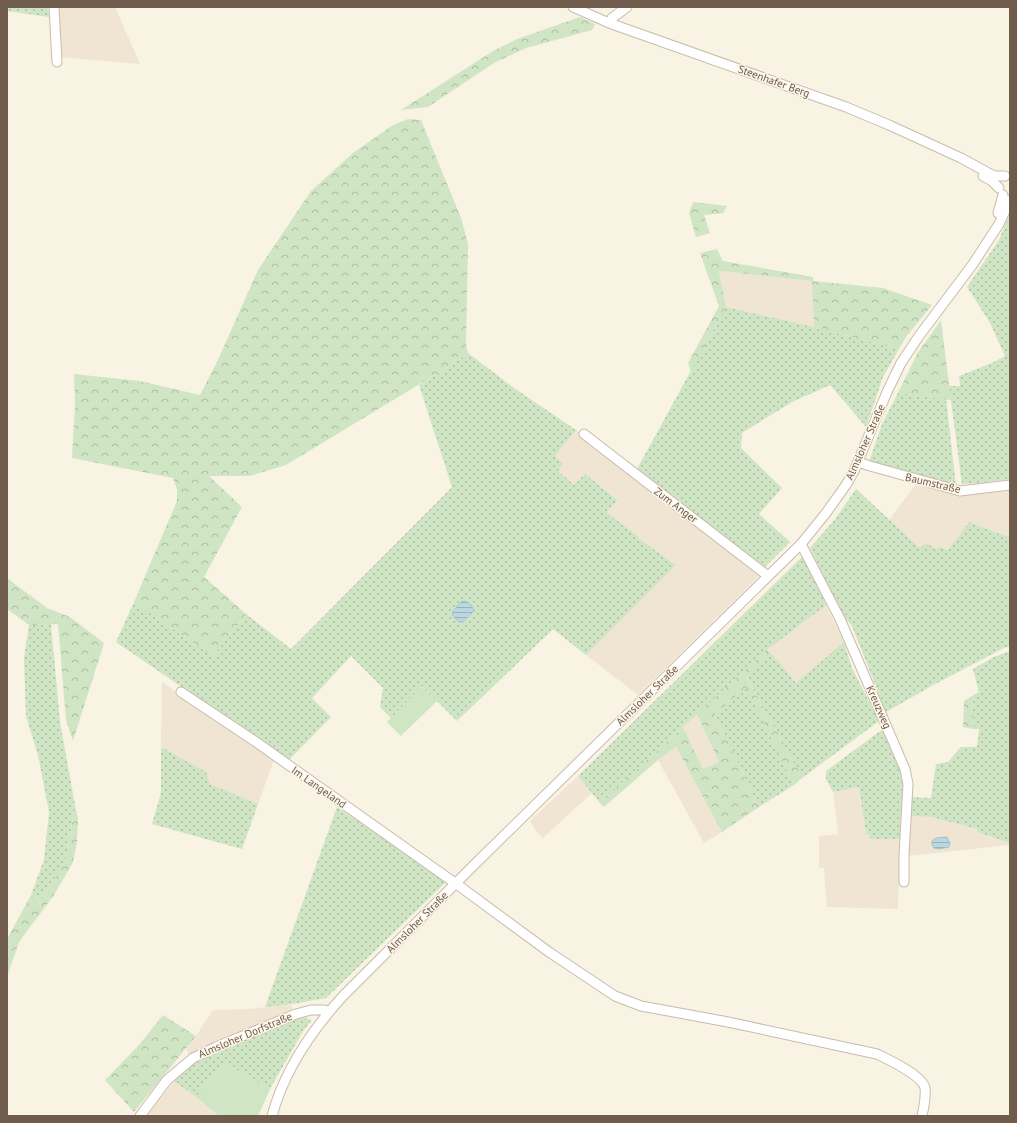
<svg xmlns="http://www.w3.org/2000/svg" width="1017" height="1123" font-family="'PT Sans',sans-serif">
<defs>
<pattern id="grass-dots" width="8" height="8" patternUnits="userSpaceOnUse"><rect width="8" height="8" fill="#cfe5c4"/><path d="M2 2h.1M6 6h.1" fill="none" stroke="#acbda1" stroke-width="1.8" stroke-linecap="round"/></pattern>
<pattern id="forest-crowns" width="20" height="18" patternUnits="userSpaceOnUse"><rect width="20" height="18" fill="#cfe5c4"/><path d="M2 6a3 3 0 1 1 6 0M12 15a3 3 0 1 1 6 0" fill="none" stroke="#acbda1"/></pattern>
<pattern id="water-rules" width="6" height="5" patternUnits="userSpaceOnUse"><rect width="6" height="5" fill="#bbd8e1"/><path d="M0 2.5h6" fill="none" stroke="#9cb2b9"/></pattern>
</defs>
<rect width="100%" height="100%" fill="#f9f3e4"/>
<!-- residential -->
<path fill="#f0e5d3" d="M57 7H115L140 64 59 57Z
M719 271 812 281 814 327 726 307Z
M576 430 761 574 638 695 586 655 676 565 638 538 639 537 606 512 618 499 585 474 574 485 558 471 555 456Z
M916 484 953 494 970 495 1010 491V535L1008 537 969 522 948 550 920 548 889 520Z
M826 605 844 642 796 683 767 650Z
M162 682 274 760 258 804 210 784 161 747Z
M697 714 719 762 703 769 683 727Z
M676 747 722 832 704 843 658 760Z
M578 776 592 793 543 838 536 831 530 821Z
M859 787 866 833 870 839H900L898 909 827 907 824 868H819V836L838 834 833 792Z
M909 816 931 817 977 829V832L1010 843V845L907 856Z
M291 1005 294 1011 189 1054 186 1049 196 1036 213 1010 247 1009Z
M174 1081 196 1097 219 1116H147Z"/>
<!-- grass -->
<path fill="url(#grass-dots)" d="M7 7H48L49 17 7 11Z
M1010 213V479L978 483 962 484 949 386H960L959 376 994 362 1005 356 990 323 967 287 999 240Z
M726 307 814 327 899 349 883 377 866 427 830 385 792 402 742 433 741 448 782 488 759 514 790 542 765 567 637 469Z
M468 353 514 388 576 430 555 456 563 463 558 471 574 485 585 474 618 500 606 512 639 537 638 538 676 565 586 655 553 629 457 721 422 686 391 718 380 707 383 688 351 656 312 698 331 717 287 762 224 716 116 642 134 602 213 656 246 614 291 649 452 487 419 385 456 362Z
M898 393 946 399 956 486 869 462 882 424Z
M856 489 920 548 926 543 936 549 940 547 948 550 969 522 1008 537 1010 535V646L1004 648 935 684 886 712 852 626 842 614 810 548 836 518Z
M804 555 826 605 767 650 600 803 578 776Z
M51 624 60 722 75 805 66 861 40 901 31 895 44 860 49 812 38 755 26 716 24 658 29 625Z
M844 642 852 668 879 721 802 778 746 676 772 654 796 683Z
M1010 651V843L977 832V829L931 817 909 816 911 797 931 798 936 764 948 762 961 747H977L979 729H974L972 696 979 692 973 669 994 657Z
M746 686 794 785 759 807 715 714Z
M883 729 899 763 903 777 900 839H871L866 833 859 787 833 792 826 779V771Z
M161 747 206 772 210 784 258 804 242 849 152 824 161 793Z
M337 807 447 881 326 998 287 1005 265 1007Z
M302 1017 312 1020 303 1031 270 1089 228 1065 222 1066 196 1097 174 1081 186 1069 212 1054Z"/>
<!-- forest -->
<path fill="url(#forest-crowns)" d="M580 17 595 24 592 30 526 48 494 63 428 107 401 110 493 51 517 39Z
M408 119 421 120 461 218 468 244 466 345 468 353 456 362 286 465 250 476H209L242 507 204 577 246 614 213 656 134 602 177 501V489L173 478 72 458 75 405 74 374 140 381 200 395 216 364 258 270 311 191 353 153 393 125Z
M693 202 727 206 723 213 704 215 710 233 696 237 689 213Z
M717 249 723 261 813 277V281L883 288 932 305 906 337 899 349 814 327 812 281 719 271 726 307 691 372 688 363 719 306 700 253Z
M941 320 951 400 898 393 917 354Z
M7 578 47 608 70 617 104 643 73 741 66 720 58 624 29 625 7 609Z
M767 650 772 654 746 677 801 775 802 778 794 785 746 687 715 714 759 807 722 832 676 747 658 760 604 807 600 803 683 727 703 769 719 762 697 714Z
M972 696 974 729 963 727 964 701Z
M75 805 78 819 77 842 73 862 54 895 19 942 7 977V939L31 895 40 901 66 861Z
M163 1015 196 1036 134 1112 105 1080 139 1045Z"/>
<!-- garden -->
<path fill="#cfe5c4" d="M422 686 437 701 401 736 387 722Z
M228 1065 270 1089 258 1116H219L196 1097 222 1066Z"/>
<!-- water -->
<path fill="url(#water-rules)" stroke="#a2c6d1" d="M462 601C469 602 472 604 474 611L464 621 459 622 452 615 453 611Z
M947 837 950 843 949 847 939 849 934 848 932 845V841L936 838Z"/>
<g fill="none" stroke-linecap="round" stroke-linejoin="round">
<defs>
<path id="minor" d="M54 7 57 62
M573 7 609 23 846 107 889 125 961 158 994 176H1005
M609 23 612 18 627 7
M983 176 992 181 999 188
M998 213 1003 195
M584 434 768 576
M858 462 870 466 960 491 1010 485
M801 544 840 619 905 769 908 784 904 855V882
M181 692 256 742 462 888 549 952 615 996 641 1006 728 1022 877 1054C889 1060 922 1075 925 1088 926 1097 924 1107 922 1116
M140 1116 167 1080 193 1058 216 1047 296 1014 311 1010H325L328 1012
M272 1116C284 1071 312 1030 343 996L474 865 801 544 826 513 846 485 854 471 887 392 901 363 919 336 973 264 999 224 1010 200"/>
</defs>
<!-- minor casing -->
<use href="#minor" stroke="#c9bbac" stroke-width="11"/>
<!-- minor -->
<use href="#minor" stroke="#fff" stroke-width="9"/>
</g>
<g text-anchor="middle" stroke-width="3" stroke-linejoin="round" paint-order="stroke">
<!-- street labels -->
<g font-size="11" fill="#6f5c4d" stroke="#fdf7ea">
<text transform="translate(774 81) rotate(20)" y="4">Steenhafer Berg</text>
<text transform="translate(865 442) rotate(-66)" y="4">Almsloher Straße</text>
<text transform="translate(933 483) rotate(13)" y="4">Baumstraße</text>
<text transform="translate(676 505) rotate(37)" y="4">Zum Anger</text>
<text transform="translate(647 695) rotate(-44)" y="4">Almsloher Straße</text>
<text transform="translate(879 707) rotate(66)" y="4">Kreuzweg</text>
<text transform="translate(319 787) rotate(35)" y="4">Im Langeland</text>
<text transform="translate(417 922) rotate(-45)" y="4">Almsloher Straße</text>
<text transform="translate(245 1035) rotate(-23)" y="4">Almsloher Dorfstraße</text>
</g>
</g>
<!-- border -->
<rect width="1017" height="1123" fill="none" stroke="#6f5c4d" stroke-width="16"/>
</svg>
